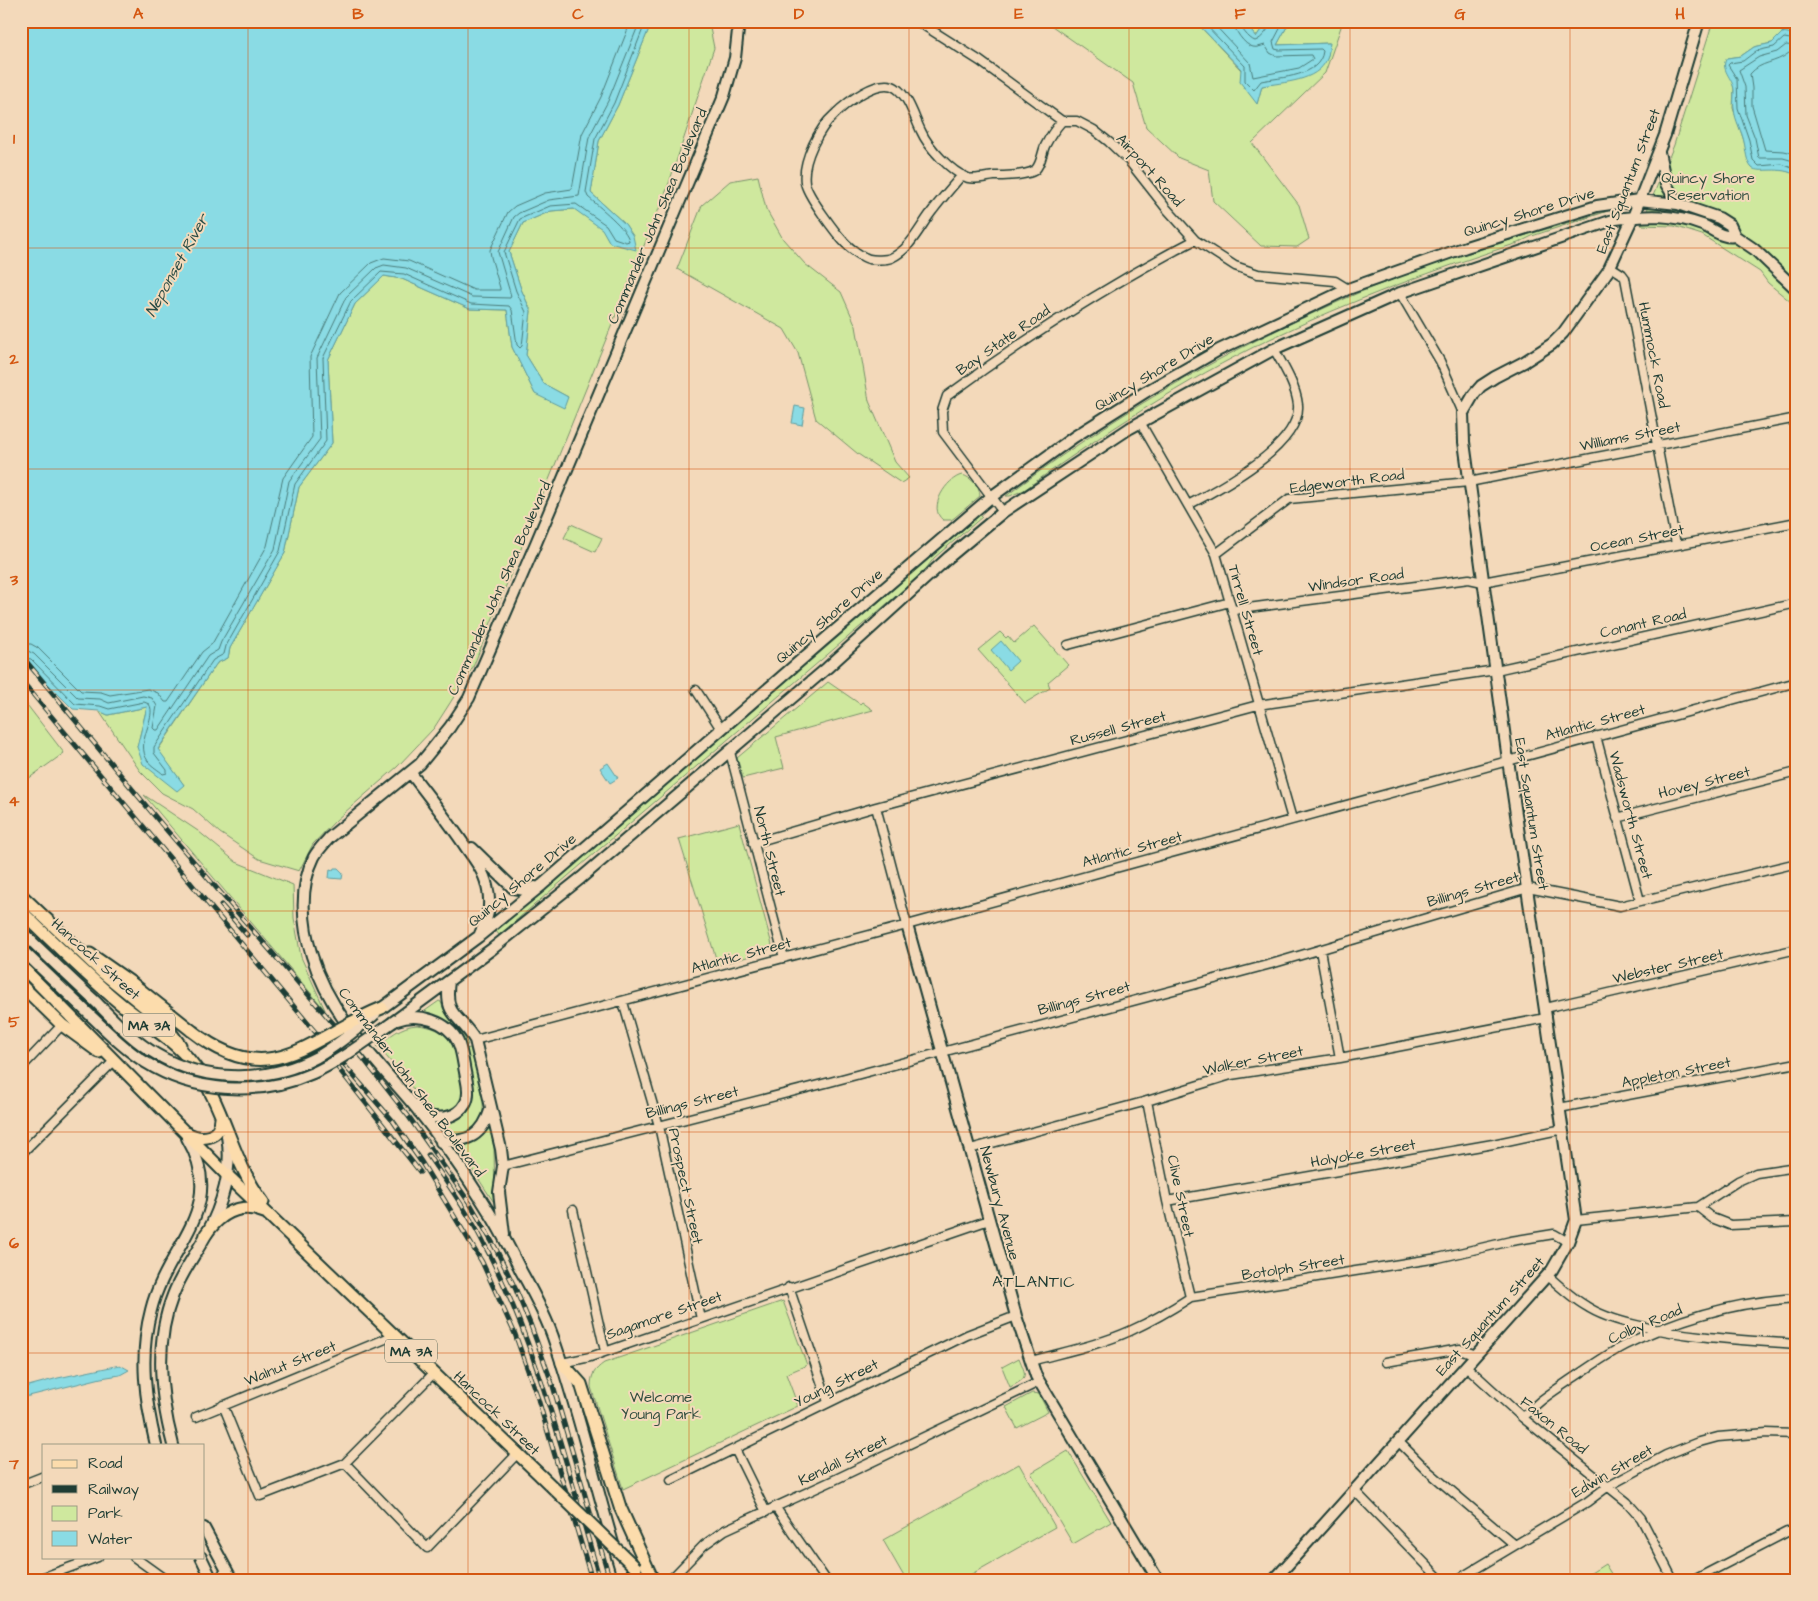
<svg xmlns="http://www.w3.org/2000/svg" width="1818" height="1601" font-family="'Architects Daughter',sans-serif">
<rect width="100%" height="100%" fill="#f3d9ba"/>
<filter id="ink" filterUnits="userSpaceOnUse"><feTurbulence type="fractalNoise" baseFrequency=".02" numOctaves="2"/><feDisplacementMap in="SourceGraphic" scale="10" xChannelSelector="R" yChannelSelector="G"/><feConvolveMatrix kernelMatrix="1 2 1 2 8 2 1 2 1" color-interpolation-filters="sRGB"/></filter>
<g filter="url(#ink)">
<!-- green -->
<path fill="#cfe89e" stroke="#779269" d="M652 21H695L710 28 714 48 667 189 473 667 434 728 397 767 336 820 313 844 299 871 259 859 220 833 193 809 162 793 140 771 99 711 108 715 147 707 137 747 184 785 158 750 217 663 228 658 230 648 285 553 299 487 332 443 328 360 355 304 384 276 402 279 470 309 507 310 512 347 535 394 568 397 544 384 526 355 531 311 521 289 509 252 523 223 551 211 575 209 603 229 610 243 633 236 625 224 591 193 599 141 618 105Z
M1045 21H1195L1241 70 1257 104 1262 86 1302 78 1327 59 1329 43 1277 45 1290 21H1343L1325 73 1252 143 1299 205 1309 239 1297 247 1261 246 1213 201 1209 170 1179 158 1146 127 1133 83Z
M1243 21H1267L1256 37Z
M1713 21H1797V35L1783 32 1772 43 1754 47 1741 56 1727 58 1734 89 1733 108 1744 141 1749 163 1752 168C1768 171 1783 166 1797 176V307L1768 283 1760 272 1702 235 1674 226 1641 225 1674 145Z
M758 176 766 209 783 239 805 264 841 292 856 326 869 401 895 462 909 478 901 483 858 454 816 419 798 353 784 329 677 269 702 205 730 181Z
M1614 209 1532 236 1518 243C1433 270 1350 301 1270 339 1183 381 1102 434 1024 490L1010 496H1006C1103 423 1206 361 1318 311 1336 303 1354 294 1373 287 1452 256 1533 233 1614 209Z
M962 475C971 477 980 487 980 496L954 518 951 520H943C927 508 947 478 962 475Z
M980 515 982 517 934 558 923 573 499 935 496 931Z
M571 524 602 538 595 552 564 538Z
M1034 626 1068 665 1048 682 1050 688 1025 703 978 650 1000 632 1006 638 1008 636 1014 643Z
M828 682 860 704 862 702 873 710 776 737 784 768 743 778 737 758Z
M21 697 64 753 21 784Z
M144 795 198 831 236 862 293 885 294 918 301 957 325 1010Z
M739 823 772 945 769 949 765 952 718 965 679 839Z
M439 1001 441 1002C445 1019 462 1028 468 1045H465C455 1023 445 1017 422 1013Z
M417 1025C447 1028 454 1041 459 1069 460 1076 464 1085 463 1092 463 1107 441 1118 429 1108 423 1103 419 1096 414 1090 402 1075 390 1060 377 1046 390 1036 401 1026 417 1025Z
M470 1048C475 1072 498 1119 468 1134 463 1136 455 1136 449 1137L444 1130C448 1120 455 1122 462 1116 482 1100 469 1071 465 1049Z
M489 1125 494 1148 495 1204 457 1146C472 1143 479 1136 489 1125Z
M783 1301 807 1365 786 1374 798 1406 623 1489 591 1387C591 1375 594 1370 604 1363Z
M1019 1358C1026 1375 1029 1378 1010 1387L1002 1367Z
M1032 1393 1039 1394 1048 1412 1017 1428 1006 1407Z
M1068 1451 1111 1522 1073 1544 1031 1473Z
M1019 1464 1055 1527 961 1580H906L883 1540Z
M1605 1564 1615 1580H1580Z"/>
<!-- water -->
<path fill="#8adbe4" stroke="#5f9c9e" d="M21 21H652L618 105 599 141 591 193 625 224 633 236 636 250 610 243 602 229 574 209 551 211 523 223 509 252 521 289 531 311 526 355 544 384 568 397 564 408 535 394 512 347 507 310 470 309 402 279 384 276 355 304 328 360 332 443 299 487 285 553 230 648 228 658 217 663 158 749 184 785 177 791 143 764 137 747 147 707 108 715 99 711 73 709 27 663 21 664Z
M1195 21H1243L1256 37 1267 21H1290L1277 45 1330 43C1329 48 1329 55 1327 59 1317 82 1283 82 1262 86L1257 104 1240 82 1241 69Z
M1783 32 1797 35V176C1781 165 1759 174 1752 168 1746 162 1746 150 1744 142 1742 131 1735 121 1734 109 1733 103 1734 96 1734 90 1733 78 1719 69 1727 58L1741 56 1754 47 1772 43Z
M795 406 805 408 802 425 792 423Z
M1001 641 1018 661 1008 670 991 650Z
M608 763 618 778 610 783 600 768Z
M334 868H338L343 873 342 879 329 878 330 869 333 870Z
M120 1365 129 1370 120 1375 101 1378 21 1398V1388L58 1378Z"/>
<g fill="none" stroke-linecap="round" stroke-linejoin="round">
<!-- shore -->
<path stroke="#4a7c7a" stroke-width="1" d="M1202 21 1245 66V81L1254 90 1261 81C1281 77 1320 77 1323 51L1321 49 1279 50 1275 49 1273 42 1284 21
M1211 21 1250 63 1253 77 1299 68 1313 59 1311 55 1276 56 1270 53 1265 45C1261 46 1257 48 1253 47 1244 45 1234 30 1233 21
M1239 21C1240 28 1249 39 1255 41 1262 39 1270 28 1271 21
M1797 40 1784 38 1774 47 1756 51 1743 61 1730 63 1728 65 1737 79 1738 108 1749 140 1753 160 1759 166 1782 164 1797 170
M1797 46 1786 45 1777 52 1759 57 1739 70 1745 87 1746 115 1755 138 1759 158H1783L1797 162
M1797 53H1789C1775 64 1761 61 1750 74L1752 88V106L1765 150 1784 151 1797 154
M21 644H31L38 648 81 691 101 692 110 695 148 689 158 693 165 702H168L202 652 212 644 267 546 283 478 312 437 310 357 340 293 371 263 384 258 409 261 474 290H500V288L491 257 490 250 508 212 515 206 545 193 572 189 582 134 601 97 631 21
M21 652 28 651 34 654 78 698 100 699 109 703 143 696 152 698 157 706 153 728 155 730H158L208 656 218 650 221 642 275 549 289 481 320 439 317 358 346 297 376 268 384 265 406 268 472 297 510 298 511 296 498 252 514 217 519 213 549 200 579 196 589 137 608 101 640 21
M21 659 26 658 31 659 75 704 100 706 109 709 144 702 149 704C158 717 134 742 148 761 151 766 159 770 163 774L167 773V770L154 753V747L213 660 224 654 226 646 280 551 295 484 326 441 323 358 351 301 381 272 404 274 471 304 509 306 512 310 517 345 520 348 522 346 526 312 516 291 504 252 520 219 550 206 576 204 606 225 614 238 626 242 629 241C628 229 598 206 588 197L586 192 595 139 614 103 646 21"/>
<!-- stream -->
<path stroke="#5f9c9e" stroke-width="3" d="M1782 21 1783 32"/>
<defs>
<path id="street" d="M917 21 980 61 1062 121H1077L1094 130 1109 142 1129 161 1166 208 1195 240 1235 266 1258 274 1335 281 1348 289
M962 175C952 187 942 198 933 210 920 226 911 249 891 258 886 260 874 260 869 259 862 257 851 249 846 244 837 235 806 194 805 182 802 161 819 128 834 115 846 103 880 76 896 88 909 97 914 117 921 131 928 147 951 172 968 178 975 180 986 177 994 176 1004 176 1027 176 1035 170 1041 165 1042 153 1045 146 1050 136 1055 129 1062 121
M1611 267 1622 274 1625 278 1676 544
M1400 293 1440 361 1463 413
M1140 422 1216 554 1292 819
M1188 505C1219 489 1301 446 1298 405 1296 386 1283 365 1274 349
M1003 512 943 432 942 411 947 396C1026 338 1108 285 1195 240
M1216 554 1289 499 1469 482 1797 418
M1233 610 1469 579 1483 582 1797 522
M1068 645 1230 602
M696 690 721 729
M1596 736 1640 901
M730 752 784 958
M876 807 907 925
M1617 818 1797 772
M753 843 876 807 1258 705 1496 670 1797 603
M1320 950 1340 1058
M623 1002 659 1126 701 1319
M1545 1008 1797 949
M475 1040 907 925 1797 682
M21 1068 62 1025
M1147 1101 1167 1201 1190 1297
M1559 1108 1797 1063
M970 1149 1147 1101 1231 1075 1340 1058 1546 1018
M21 1154 114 1061
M503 1166 830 1082 1271 964 1528 888 1620 906 1797 863
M1167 1201 1493 1144 1563 1129
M1698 1207 1712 1218 1730 1225 1797 1222
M573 1210 605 1351
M1576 1220 1698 1207 1738 1181 1756 1173 1797 1167
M1547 1275C1559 1286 1572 1298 1586 1306 1601 1316 1619 1321 1636 1325 1689 1338 1743 1340 1797 1344
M789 1287 828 1402
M1031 1361C1064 1352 1099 1345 1130 1331 1152 1321 1171 1310 1191 1297L1438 1258 1511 1241 1554 1234 1568 1242
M1386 1362 1460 1349 1476 1355
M562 1363 590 1357 989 1220
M1466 1366 1523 1418 1627 1502 1641 1518 1673 1580
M223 1405 260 1496 345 1463 434 1373
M196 1417 395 1335
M1523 1418C1536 1402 1553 1392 1570 1380 1588 1368 1606 1355 1625 1345 1678 1318 1737 1302 1797 1298
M1398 1441 1428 1471 1515 1545
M735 1449 766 1512
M345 1463 427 1548 517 1454
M671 1480 967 1335 1016 1316
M21 1485 44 1476
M1354 1490 1441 1580
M776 1508 826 1580
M134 1557 166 1580
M36 1580 98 1557
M215 1580 227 1571
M670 1580 704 1545 725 1530 834 1480 1039 1382
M1457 1580 1587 1502 1607 1487 1666 1455 1696 1443 1718 1437 1767 1433 1797 1434
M1694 1580 1787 1532H1797"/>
<path id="secondary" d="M1659 152 1666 184 1678 204
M410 772C429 797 449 822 467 849 475 860 484 872 487 886 492 905 488 917 480 934
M472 848 513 888 525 890 535 887
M907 925 1016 1316 1036 1376 1158 1580
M449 981C444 1017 458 1013 475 1040L501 1149 503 1166 499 1192 504 1234
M382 1008 478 937 542 885 824 640 991 497 1074 437 1147 391 1219 350 1348 289 1466 247 1597 206 1639 200 1678 204 1719 218 1730 225 1735 236 1754 249 1797 290
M397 1020C418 1012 448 1021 458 1042 462 1051 463 1062 465 1072 466 1078 468 1085 468 1091 469 1110 451 1120 434 1117 429 1116 424 1113 419 1112
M393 1022 492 949 581 878 827 668 949 557 1003 512 1130 428 1274 349 1400 293 1616 219C1647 215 1673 214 1702 225 1713 229 1723 239 1735 236
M441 1142C469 1141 482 1137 491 1108
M156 1445C145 1400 139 1355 151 1310 167 1245 229 1209 187 1138
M173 1445C160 1396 154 1343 173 1295 181 1274 195 1255 206 1235 222 1206 233 1169 227 1136
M204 1528 232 1580
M201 1557 212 1580
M624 1580C599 1501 582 1421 555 1343 547 1318 534 1294 521 1271 511 1251 501 1231 489 1212 468 1178 443 1141 417 1109 378 1062 330 1016 312 956 302 925 299 887 314 857 318 850 324 844 329 838L420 764 450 727 469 698 536 543 724 96 735 58 739 21
M1274 1580 1552 1270 1568 1242 1576 1220 1508 760 1464 442 1463 413 1474 394 1481 386 1495 377 1524 362 1552 344 1563 333 1608 271 1633 217 1665 135 1699 21"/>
<path id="primary" d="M21 895 102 972 162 1021 180 1045
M21 911C52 941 83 972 116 1000 140 1021 172 1037 192 1063 225 1104 231 1161 263 1202
M90 954 133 984 192 1031
M21 966 226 1174 541 1476
M21 985 62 1025 99 1052
M187 1133C202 1141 220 1139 221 1118
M206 1234C220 1214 240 1202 264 1212
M562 1363 581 1384 620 1507 653 1580"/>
</defs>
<!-- street casing -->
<use href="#street" stroke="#1f3d34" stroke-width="11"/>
<!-- secondary casing -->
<use href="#secondary" stroke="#1f3d34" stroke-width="14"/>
<!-- primary casing -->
<use href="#primary" stroke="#1f3d34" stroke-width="15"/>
<!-- street -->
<use href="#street" stroke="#f3d9ba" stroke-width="8"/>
<!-- secondary -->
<use href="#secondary" stroke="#f3d9ba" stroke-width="10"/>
<!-- primary -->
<use href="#primary" stroke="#fcdcac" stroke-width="11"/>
<defs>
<path id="rail" d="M21 655 163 826 363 1058 409 1117 471 1205 496 1249 516 1290 531 1326 553 1386 610 1580
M21 680 311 1027 393 1121 422 1163 482 1262 515 1334 538 1399 592 1580
M221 905 247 935
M335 1064 420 1172
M428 1155C446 1182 466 1209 481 1238 538 1345 566 1464 600 1580"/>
</defs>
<!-- rail casing -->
<use href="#rail" stroke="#1f3d34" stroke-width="5"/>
<!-- rail -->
<use href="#rail" stroke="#f3d9ba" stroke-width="3" stroke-dasharray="9" stroke-linecap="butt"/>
<defs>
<path id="secondary-bridge" d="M21 931C46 955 71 979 96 1002 115 1021 133 1041 156 1054 205 1083 268 1083 317 1057 338 1045 357 1029 375 1014
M21 949C44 971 67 993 90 1015 107 1031 124 1049 145 1062 194 1093 259 1097 313 1073 342 1060 367 1040 393 1022"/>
<path id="primary-bridge" d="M192 1031C272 1094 309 1037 382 1008
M541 1476 636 1568"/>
</defs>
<!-- secondary-bridge casing -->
<use href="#secondary-bridge" stroke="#1f3d34" stroke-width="14" stroke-linecap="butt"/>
<!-- primary-bridge casing -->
<use href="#primary-bridge" stroke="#1f3d34" stroke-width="15" stroke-linecap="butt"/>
<!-- secondary-bridge -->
<use href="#secondary-bridge" stroke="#f3d9ba" stroke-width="10"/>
<!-- primary-bridge -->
<use href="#primary-bridge" stroke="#fcdcac" stroke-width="11"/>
</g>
</g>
<!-- grid -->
<path fill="none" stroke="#d45610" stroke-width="1" stroke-opacity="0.55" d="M248 21V1580M468 21V1580M689 21V1580M909 21V1580M1129 21V1580M1350 21V1580M1570 21V1580M21 248H1797M21 469H1797M21 690H1797M21 911H1797M21 1132H1797M21 1353H1797"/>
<g text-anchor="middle" stroke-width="4" stroke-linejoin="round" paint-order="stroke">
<!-- shield labels -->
<g fill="#f3d9ba" stroke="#5f6c5c" stroke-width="1">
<rect x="123" y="1013.5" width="52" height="23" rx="4"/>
<rect x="385" y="1339.5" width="52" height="23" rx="4"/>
</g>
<g font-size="14" font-weight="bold" fill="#1f3d34">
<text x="149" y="1030">MA 3A</text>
<text x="411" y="1356">MA 3A</text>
</g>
<!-- street labels -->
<g font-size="15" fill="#1f3d34" stroke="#f3d9ba">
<text transform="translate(1150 170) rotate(48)" y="5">Airport Road</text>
<text transform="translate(1628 181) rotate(-69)" y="5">East Squantum Street</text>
<text transform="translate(1529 212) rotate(-17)" y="5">Quincy Shore Drive</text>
<text transform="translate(657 216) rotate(-67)" y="5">Commander John Shea Boulevard</text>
<text transform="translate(1003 340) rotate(-35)" y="5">Bay State Road</text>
<text transform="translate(1654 355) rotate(79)" y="5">Hummock Road</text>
<text transform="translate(1154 372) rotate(-31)" y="5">Quincy Shore Drive</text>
<text transform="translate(1630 436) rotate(-11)" y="5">Williams Street</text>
<text transform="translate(1347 481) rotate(-7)" y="5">Edgeworth Road</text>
<text transform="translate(1637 538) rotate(-11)" y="5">Ocean Street</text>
<text transform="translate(1356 580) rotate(-8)" y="5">Windsor Road</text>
<text transform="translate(499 588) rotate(-66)" y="5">Commander John Shea Boulevard</text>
<text transform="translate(1246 610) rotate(74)" y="5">Tirrell Street</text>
<text transform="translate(829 616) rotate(-41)" y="5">Quincy Shore Drive</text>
<text transform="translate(1643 623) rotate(-13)" y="5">Conant Road</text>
<text transform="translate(1595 722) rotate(-15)" y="5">Atlantic Street</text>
<text transform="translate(1118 728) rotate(-15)" y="5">Russell Street</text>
<text transform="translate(1704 782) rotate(-14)" y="5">Hovey Street</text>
<text transform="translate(1532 814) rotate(81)" y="5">East Squantum Street</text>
<text transform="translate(1631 815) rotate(75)" y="5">Wadsworth Street</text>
<text transform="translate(1132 849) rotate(-15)" y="5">Atlantic Street</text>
<text transform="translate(770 851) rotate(76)" y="5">North Street</text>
<text transform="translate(522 880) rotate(-40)" y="5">Quincy Shore Drive</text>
<text transform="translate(1473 889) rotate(-16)" y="5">Billings Street</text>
<text transform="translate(741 955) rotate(-15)" y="5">Atlantic Street</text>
<text transform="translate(96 959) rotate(42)" y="5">Hancock Street</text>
<text transform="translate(1668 966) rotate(-13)" y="5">Webster Street</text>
<text transform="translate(1084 998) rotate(-15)" y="5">Billings Street</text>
<text transform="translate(1253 1060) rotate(-11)" y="5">Walker Street</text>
<text transform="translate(1676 1072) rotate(-11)" y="5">Appleton Street</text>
<text transform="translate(412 1082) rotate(53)" y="5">Commander John Shea Boulevard</text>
<text transform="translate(692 1102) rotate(-14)" y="5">Billings Street</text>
<text transform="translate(1363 1153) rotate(-10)" y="5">Holyoke Street</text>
<text transform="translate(686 1186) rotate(78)" y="5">Prospect Street</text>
<text transform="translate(1181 1196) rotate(78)" y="5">Clive Street</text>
<text transform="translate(1000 1203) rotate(75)" y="5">Newbury Avenue</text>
<text transform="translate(1293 1267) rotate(-9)" y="5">Botolph Street</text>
<text transform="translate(664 1315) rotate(-19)" y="5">Sagamore Street</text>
<text transform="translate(1490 1316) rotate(-48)" y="5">East Squantum Street</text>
<text transform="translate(1645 1324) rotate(-23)" y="5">Colby Road</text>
<text transform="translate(290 1363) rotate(-22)" y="5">Walnut Street</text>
<text transform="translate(836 1383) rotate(-26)" y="5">Young Street</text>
<text transform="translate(497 1413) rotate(44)" y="5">Hancock Street</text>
<text transform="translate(1554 1425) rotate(39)" y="5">Faxon Road</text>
<text transform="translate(843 1460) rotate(-26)" y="5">Kendall Street</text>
<text transform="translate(1612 1471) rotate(-30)" y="5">Edwin Street</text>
</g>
<!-- park labels -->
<g font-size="15" fill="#314e3f" stroke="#f3d9ba">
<text x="1708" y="183">Quincy Shore<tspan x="1708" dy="17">Reservation</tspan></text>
<text x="661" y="1402">Welcome<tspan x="661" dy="17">Young Park</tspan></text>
</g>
<!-- water labels -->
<g font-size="16" font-style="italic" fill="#2a4d46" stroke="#f3d9ba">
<text transform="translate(176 265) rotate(-61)" y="6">Neponset River</text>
</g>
<!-- neighbourhood labels -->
<g font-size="16" letter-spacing="1" fill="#1f3d34" stroke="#f3d9ba">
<text x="1034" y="1287">ATLANTIC</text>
</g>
</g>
<!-- margin -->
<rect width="1818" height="1601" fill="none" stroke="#f3d9ba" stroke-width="55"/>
<!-- legend -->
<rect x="42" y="1444" width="162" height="115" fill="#f3d9ba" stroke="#9e9b84"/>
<rect x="52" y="1460" width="25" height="8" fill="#fcdcac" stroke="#9e9b84"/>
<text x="88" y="1468" font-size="15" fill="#1f3d34">Road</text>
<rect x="52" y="1485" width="25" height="8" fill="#1f3d34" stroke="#9e9b84"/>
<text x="88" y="1494" font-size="15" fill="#1f3d34">Railway</text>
<rect x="52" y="1506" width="25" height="15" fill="#cfe89e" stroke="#9e9b84"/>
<text x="88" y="1518" font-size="15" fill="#1f3d34">Park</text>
<rect x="52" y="1531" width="25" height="15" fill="#8adbe4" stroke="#9e9b84"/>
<text x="88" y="1544" font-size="15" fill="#1f3d34">Water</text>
<rect x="28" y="28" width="1762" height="1546" fill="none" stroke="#d45610" stroke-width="2"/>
<g font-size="16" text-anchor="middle" font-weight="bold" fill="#d45610">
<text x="138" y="19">A</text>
<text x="358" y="19">B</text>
<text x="578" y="19">C</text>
<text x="799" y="19">D</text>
<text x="1019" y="19">E</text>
<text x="1240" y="19">F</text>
<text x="1460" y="19">G</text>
<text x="1680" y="19">H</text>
<text x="14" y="144">1</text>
<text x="14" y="364">2</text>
<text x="14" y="585">3</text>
<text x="14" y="806">4</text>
<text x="14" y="1027">5</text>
<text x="14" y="1248">6</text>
<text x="14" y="1469">7</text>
</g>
</svg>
